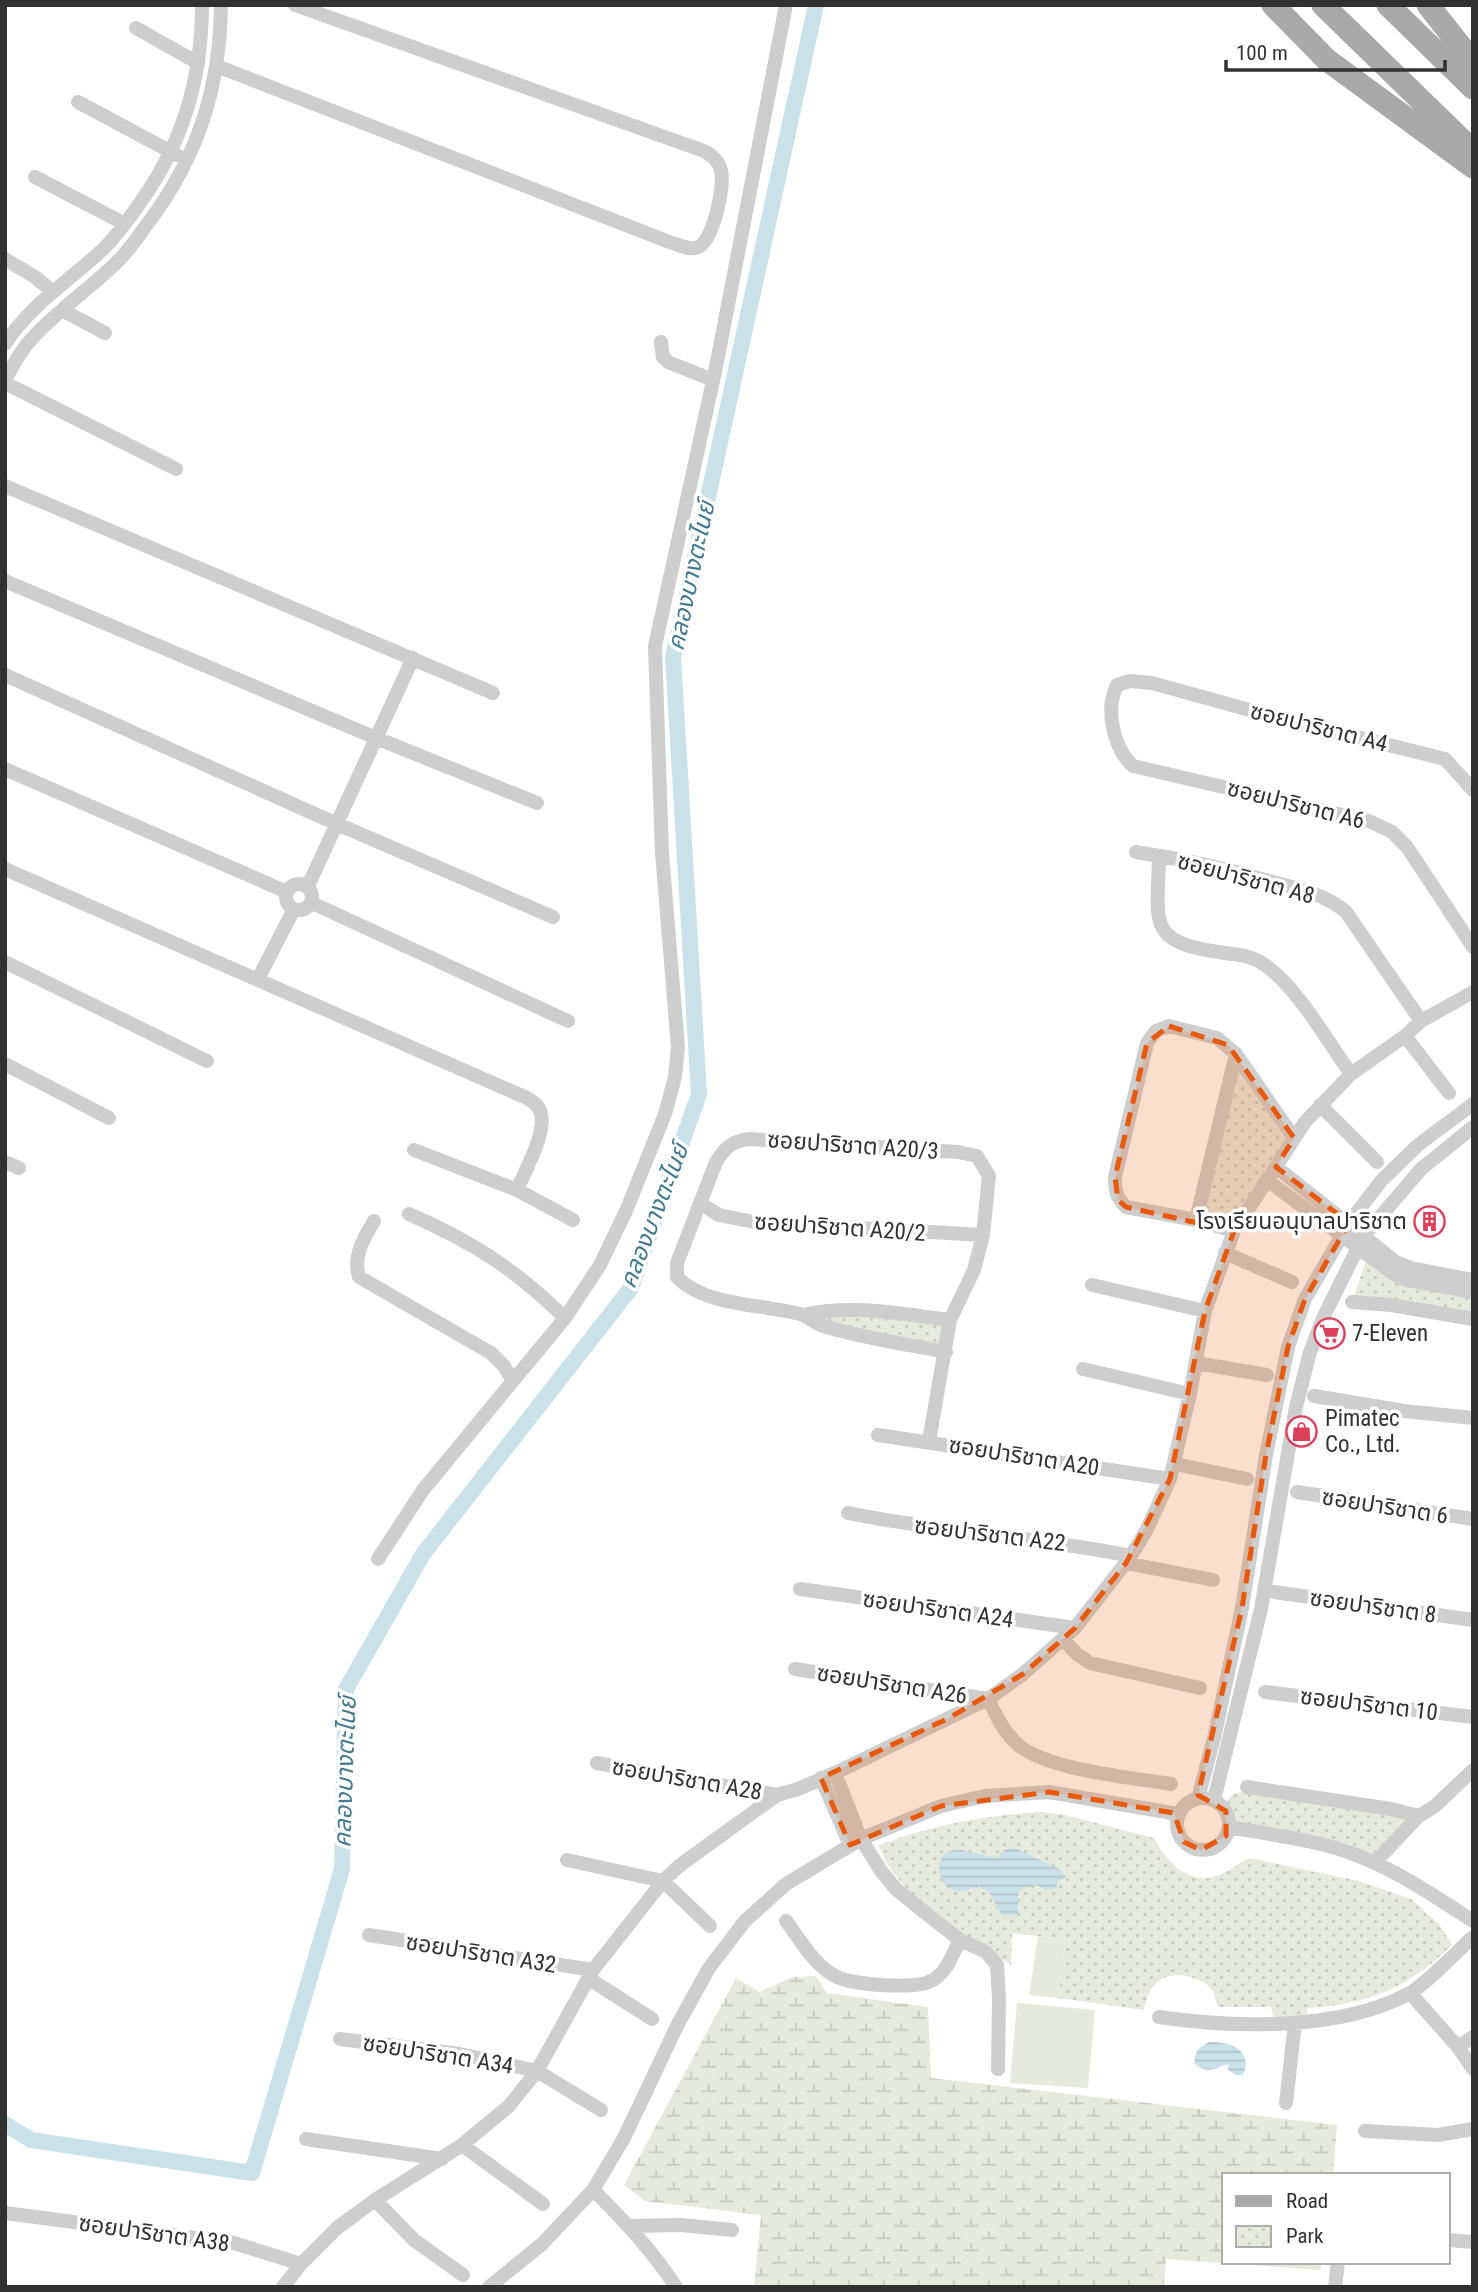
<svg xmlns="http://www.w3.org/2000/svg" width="1478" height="2292" font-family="'Roboto Condensed','Noto Sans Thai',sans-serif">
<defs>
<pattern id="wetland-marsh" width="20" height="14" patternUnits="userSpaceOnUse" patternTransform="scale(1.75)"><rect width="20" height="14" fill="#e5eadd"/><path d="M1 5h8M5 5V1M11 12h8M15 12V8" fill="none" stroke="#c5c9be"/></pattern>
<pattern id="park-dots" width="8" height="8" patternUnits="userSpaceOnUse" patternTransform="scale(1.75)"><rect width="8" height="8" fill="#e5eadd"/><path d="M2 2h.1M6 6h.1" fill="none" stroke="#c5c9be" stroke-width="1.8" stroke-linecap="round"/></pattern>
<pattern id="water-rules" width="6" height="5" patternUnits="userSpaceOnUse" patternTransform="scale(1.75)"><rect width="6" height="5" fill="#cbe1e9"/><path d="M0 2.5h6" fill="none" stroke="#afc2c8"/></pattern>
</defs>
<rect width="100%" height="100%" fill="#fff"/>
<!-- wetland -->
<path fill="url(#wetland-marsh)" d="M816 1976 827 1993 928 2007 931 2078 1337 2125 1333 2175H1224V2262H1322L1320 2270 1166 2259 1164 2287H754L761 2215 645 2201 624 2185 736 1978 759 1992 793 1977Z"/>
<!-- park -->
<path fill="url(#park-dots)" d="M1236 1054 1294 1138 1234 1231 1196 1220Z
M1368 1255 1473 1292V1319L1352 1302Z
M825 1310 950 1320 946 1352 819 1325Z
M1244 1792 1412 1818 1378 1859 1232 1824V1815L1226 1803 1233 1794Z
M1042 1812 1061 1814 1154 1838C1163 1857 1184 1881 1209 1878 1222 1877 1237 1864 1249 1858L1359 1881 1411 1899 1439 1924 1452 1945C1409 1988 1368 2004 1308 2008L1306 2018 1274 2019 1271 2007H1218C1216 2002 1215 1994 1212 1990 1200 1975 1169 1969 1155 1984 1148 1991 1147 2001 1144 2010L1059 1998 1064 1939 1012 1933 1011 1965C967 1938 896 1896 879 1845 932 1825 986 1815 1042 1812Z"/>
<!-- garden -->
<path fill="#e5eadd" d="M1038 1936 1064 1939 1059 1998 1029 1995Z
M1017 2003 1095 2010 1088 2088 1010 2083Z"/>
<!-- water -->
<path fill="url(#water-rules)" d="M1015 1848 1059 1869 1066 1877 1058 1881 1056 1888 1046 1890 1036 1885 1022 1888 1018 1894V1914L1003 1916C991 1902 996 1890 975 1886 944 1908 924 1856 954 1850 963 1848 985 1857 997 1858L1005 1850Z
M1209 2042C1230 2041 1254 2050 1243 2075H1236L1228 2070V2064C1215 2069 1207 2074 1195 2064 1193 2051 1199 2048 1209 2042Z"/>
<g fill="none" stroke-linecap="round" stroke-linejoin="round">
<!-- canal -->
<path stroke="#cbe1e9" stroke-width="16" d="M5 2124 31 2140 252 2173 342 1869 346 1689 423 1554 631 1288 699 1094 673 657 816 5"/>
<!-- minor -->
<path stroke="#cecece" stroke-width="14" d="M136 28 198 63
M217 66 672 243C680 245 690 251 698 247 713 241 725 187 721 171 719 161 712 155 704 151L295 5
M78 102 177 155
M35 177 125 224
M5 259 35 277 53 292
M62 310 105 333
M661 342 663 357 668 362 713 380
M5 344C29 306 69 281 101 251 114 239 125 224 135 210 181 148 202 82 202 5
M5 379C13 367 19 353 28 343 54 313 87 291 115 264 128 252 138 237 148 223 198 157 220 88 221 5
M5 383 176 469
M5 486 493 693
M5 581 376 738 537 803
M5 675 337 824 553 917
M5 769 287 892
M1473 790 1445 759 1264 714 1152 683 1130 681 1117 685C1105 709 1113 748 1133 766L1369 821 1392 832 1407 847 1473 947
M1136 852C1182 859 1228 869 1273 882 1299 889 1325 894 1346 912L1421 1021
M1159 856C1158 925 1145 942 1225 953 1240 955 1253 956 1265 965 1298 988 1327 1041 1351 1074
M5 869 527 1098C533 1102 540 1106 541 1114 546 1134 525 1171 517 1190
M286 897a13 13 0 1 1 26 0a13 13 0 1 1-26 0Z
M308 886 413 658
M312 903 568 1021
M5 962 207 1061
M258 979 294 909
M1405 1036 1449 1093
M5 1064 109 1118
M1320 1105 1377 1162
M414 1150 517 1190 573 1220
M5 1162 19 1168
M1276 1167 1396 1262 1411 1268 1473 1280
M1267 1180 1395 1275 1407 1280 1473 1292
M701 1204 719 1215 754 1222 983 1235
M409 1214C473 1242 515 1269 565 1318
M1196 1220 1236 1054
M374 1221C363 1240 353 1255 359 1277L491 1353 504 1366 513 1381
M1234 1231 1196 1220 1126 1207C1116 1197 1115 1191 1115 1177L1147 1043 1156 1031 1169 1026 1217 1038 1236 1054 1294 1138
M1225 1253 1292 1282
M1092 1285 1205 1311
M1352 1302 1391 1305 1473 1319
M803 1315C853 1304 900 1314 950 1320
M1196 1363 1267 1375
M1083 1369 1190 1394
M1314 1396 1404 1411 1473 1418
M878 1435 1170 1479
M929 1441 950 1320 974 1270 983 1235 989 1176 977 1156 958 1152 749 1139C732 1141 725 1148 716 1162L677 1263V1277C704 1306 762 1304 800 1314 808 1316 815 1324 823 1326 863 1338 905 1344 946 1352
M1175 1464 1247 1479
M1297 1492 1473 1519
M848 1513C942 1532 1038 1537 1131 1556
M378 1559 423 1490 565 1318 600 1265 626 1211 665 1114 675 1077 678 1047 662 853 655 646 716 367 786 5
M1126 1563 1213 1580
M800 1589 1075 1628
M1274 1592 1473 1620
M1063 1639 1077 1654 1090 1663 1200 1688
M795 1669 988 1699C995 1713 1002 1729 1014 1741 1041 1770 1130 1777 1171 1784
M1265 1692 1473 1717
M597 1763 777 1795
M835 1773 861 1839 881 1871 896 1889 928 1915 960 1940 986 1952 997 1965 999 1998 998 2069
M821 1778 850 1845
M1247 1787 1391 1809 1419 1816
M1177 1824a26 26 0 1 1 52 0a26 26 0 1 1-52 0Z
M1198 1798 1214 1738 1242 1608 1266 1455 1288 1347 1305 1299 1349 1223 1381 1181 1418 1145 1473 1104
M1214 1800 1261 1609 1296 1407 1310 1352 1324 1316 1363 1237 1421 1169 1473 1127
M1229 1827C1272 1835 1320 1840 1361 1857 1401 1873 1436 1897 1473 1921
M1378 1859 1419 1816 1435 1806 1473 1770
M567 1860 663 1881 710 1926
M786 1921C800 1939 815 1967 837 1977 853 1985 917 1990 933 1980 947 1972 953 1953 960 1940
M369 1935 593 1970
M588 1978 652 2019
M1410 1993 1458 2047 1473 2069
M1159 2017C1233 2028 1339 2031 1408 1994 1426 1985 1456 1952 1473 1937
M340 2039 460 2054 537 2071 601 2110
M1458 2047 1473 2037
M1286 2103 1295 2023
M1365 2131 1438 2135 1473 2129
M306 2139 442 2159
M462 2145 543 2204
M593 2190C624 2220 652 2250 676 2287
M375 2200 414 2240 463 2275
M5 2213 234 2243 301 2264
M630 2226 681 2225 732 2230
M1448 2240 1473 2242
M283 2287 301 2264 337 2228 375 2200 462 2145 509 2106 537 2071 593 1970 663 1881 679 1866 777 1795 798 1789 835 1773 988 1699 1023 1674 1075 1628 1131 1556 1147 1529 1170 1479 1190 1394 1205 1311 1234 1231 1305 1122 1351 1074 1405 1036 1421 1021 1473 992
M489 2287 542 2244 593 2190 624 2138 678 2024 709 1968 745 1921 786 1884 861 1839 941 1806 985 1796 1049 1792 1178 1814
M1335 2287 1338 2262"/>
<!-- primary -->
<path stroke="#a9a9a9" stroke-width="23" d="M1273 5 1327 60 1473 167
M1323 5 1473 151
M1388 5 1473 88
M1428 5 1473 62"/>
</g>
<!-- marked area -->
<path fill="#e8590c" fill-opacity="0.2" stroke="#e8590c" stroke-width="5" stroke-dasharray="14 9" stroke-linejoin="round" d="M1169 1026 1228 1045 1294 1138 1276 1167 1349 1223 1305 1299 1288 1347 1266 1455 1242 1608 1198 1795 1226 1811V1836L1201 1850 1184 1842 1174 1813 1049 1792 941 1806 850 1845 821 1778 949 1718 1023 1674 1075 1628 1126 1563 1170 1479 1205 1311 1234 1231 1126 1207 1118 1200 1115 1177 1147 1043Z"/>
<!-- icons -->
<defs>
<symbol id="building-ring" viewBox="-11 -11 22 22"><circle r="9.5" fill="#fff" stroke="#db405b" stroke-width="1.5"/><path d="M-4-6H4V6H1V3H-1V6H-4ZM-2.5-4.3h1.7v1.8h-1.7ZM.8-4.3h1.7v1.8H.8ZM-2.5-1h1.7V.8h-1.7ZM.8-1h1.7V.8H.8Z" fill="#db405b"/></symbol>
<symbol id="supermarket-ring" viewBox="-11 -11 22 22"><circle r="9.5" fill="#fff" stroke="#db405b" stroke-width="1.5"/><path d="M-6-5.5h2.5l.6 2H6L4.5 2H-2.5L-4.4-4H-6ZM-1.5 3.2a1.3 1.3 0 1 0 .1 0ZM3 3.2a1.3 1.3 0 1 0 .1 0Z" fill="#db405b"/></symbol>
<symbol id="shop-ring" viewBox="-11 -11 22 22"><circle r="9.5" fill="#fff" stroke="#db405b" stroke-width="1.5"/><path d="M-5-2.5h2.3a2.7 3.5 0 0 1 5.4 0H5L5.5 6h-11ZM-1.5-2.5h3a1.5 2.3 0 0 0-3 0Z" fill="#db405b"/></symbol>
</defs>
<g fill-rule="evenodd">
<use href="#building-ring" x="1412" y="1204" width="35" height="35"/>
<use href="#supermarket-ring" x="1312" y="1316" width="35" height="35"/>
<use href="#shop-ring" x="1284" y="1414" width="35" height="35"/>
</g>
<g text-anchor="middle" stroke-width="7" stroke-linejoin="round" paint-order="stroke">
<!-- street labels -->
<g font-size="23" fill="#313131" stroke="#fff">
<text transform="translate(1319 727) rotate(14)" y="8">ซอยปาริชาต A4</text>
<text transform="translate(1296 804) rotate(14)" y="8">ซอยปาริชาต A6</text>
<text transform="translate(1246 878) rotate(15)" y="8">ซอยปาริชาต A8</text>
<text transform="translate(853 1145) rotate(4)" y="8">ซอยปาริชาต A20/3</text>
<text transform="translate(840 1227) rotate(4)" y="8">ซอยปาริชาต A20/2</text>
<text transform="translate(1024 1456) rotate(9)" y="8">ซอยปาริชาต A20</text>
<text transform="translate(1385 1506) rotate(9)" y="8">ซอยปาริชาต 6</text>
<text transform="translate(990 1534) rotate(7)" y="8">ซอยปาริชาต A22</text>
<text transform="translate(1373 1606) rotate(8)" y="8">ซอยปาริชาต 8</text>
<text transform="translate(938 1609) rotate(8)" y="8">ซอยปาริชาต A24</text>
<text transform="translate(892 1684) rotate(9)" y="8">ซอยปาริชาต A26</text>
<text transform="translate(1369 1704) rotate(7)" y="8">ซอยปาริชาต 10</text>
<text transform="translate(687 1779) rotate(10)" y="8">ซอยปาริชาต A28</text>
<text transform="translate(481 1953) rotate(9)" y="8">ซอยปาริชาต A32</text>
<text transform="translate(438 2054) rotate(9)" y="8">ซอยปาริชาต A34</text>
<text transform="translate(154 2233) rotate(8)" y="8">ซอยปาริชาต A38</text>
</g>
<!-- poi labels -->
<g font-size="23" fill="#313131" stroke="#fff" text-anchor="start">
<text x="1407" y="1229" text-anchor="end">โรงเรียนอนุบาลปาริชาต</text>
<text x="1352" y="1341">7-Eleven</text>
<text x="1325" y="1426">Pimatec<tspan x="1325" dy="26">Co., Ltd.</tspan></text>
</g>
<!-- water labels -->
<g font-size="24" font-style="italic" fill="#43798f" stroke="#fff">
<text transform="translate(691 576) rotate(-78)" y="8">คลองบางตะไนย์</text>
<text transform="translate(654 1216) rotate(-69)" y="8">คลองบางตะไนย์</text>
<text transform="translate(345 1772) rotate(-88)" y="8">คลองบางตะไนย์</text>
</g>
</g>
<!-- border -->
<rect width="1478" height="2292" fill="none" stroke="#313131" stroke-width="14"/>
<!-- legend -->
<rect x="1222" y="2173" width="228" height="91" fill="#ffffff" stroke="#adadad" stroke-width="2"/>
<rect x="1236" y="2196" width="35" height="10" fill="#a9a9a9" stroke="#adadad" stroke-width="2"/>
<text x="1286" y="2208" font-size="21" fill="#313131">Road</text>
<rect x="1236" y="2226" width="35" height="21" fill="url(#park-dots)" stroke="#adadad" stroke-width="2"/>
<text x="1286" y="2243" font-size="21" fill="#313131">Park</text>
<!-- scale -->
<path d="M1226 60v10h219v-10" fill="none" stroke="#313131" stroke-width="3.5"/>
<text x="1236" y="60" font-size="21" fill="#313131" stroke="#ffffff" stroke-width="5" paint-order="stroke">100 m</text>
</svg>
